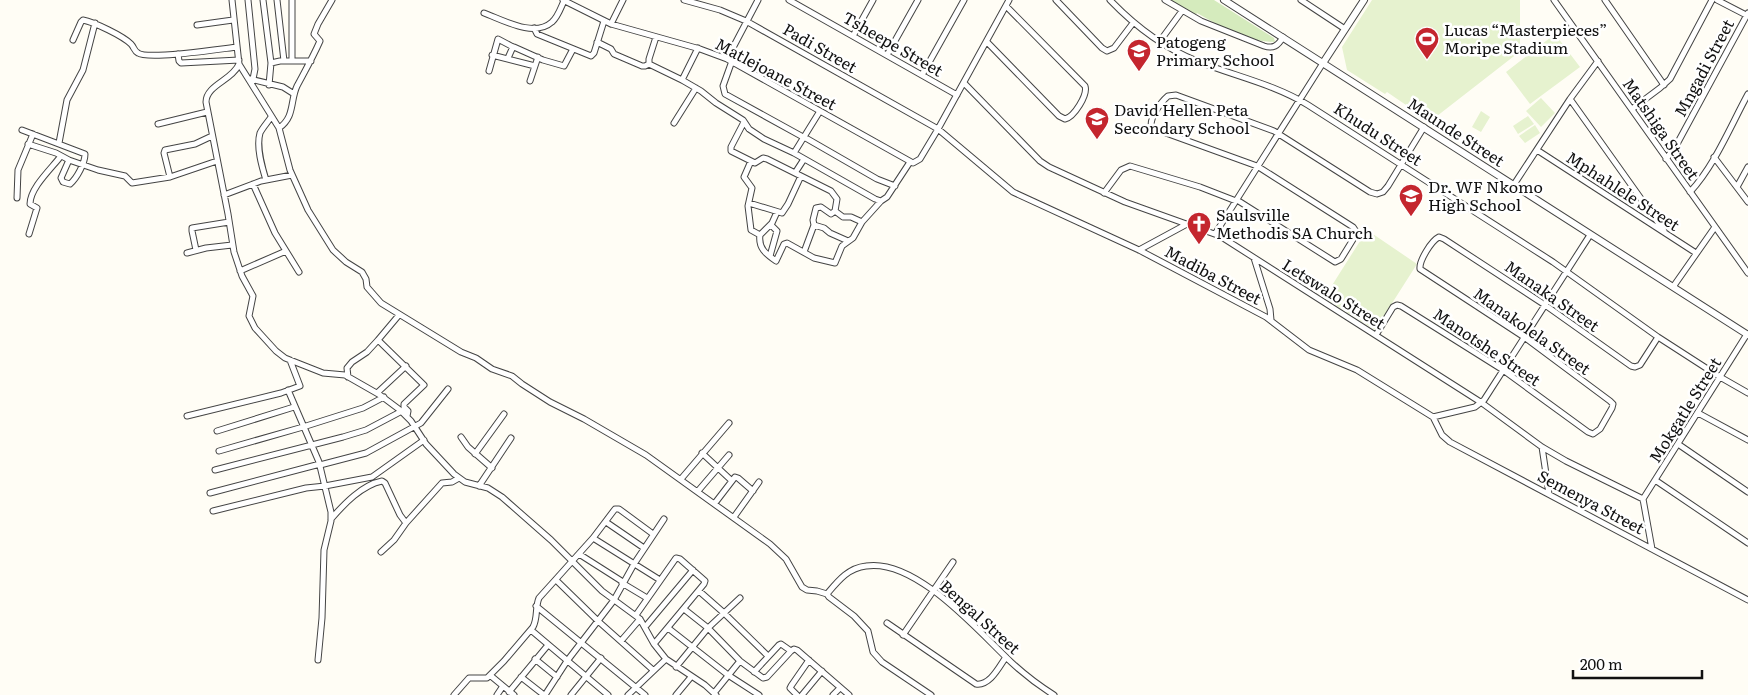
<svg xmlns="http://www.w3.org/2000/svg" width="1748" height="695" font-family="Literata,serif">
<rect width="100%" height="100%" fill="#fffdf5"/>
<!-- green -->
<path fill="#d5ebbd" d="M1170 0H1214L1274 38 1275 42C1247 42 1221 27 1197 13L1195 16Z"/>
<!-- pitch -->
<path fill="#e6f2cf" d="M1372 0H1520V50L1518 53 1437 116V118L1427 119 1406 107V105L1387 92 1385 94 1347 70 1342 47Z
M1555 34 1580 67 1530 104 1506 72Z
M1541 98 1555 113 1541 127 1526 111Z
M1481 111 1490 117 1481 132 1472 127Z
M1528 116 1534 124 1518 134 1513 126Z
M1535 125 1540 133 1525 143 1519 136Z
M1367 230 1417 264 1375 330 1324 298Z"/>
<g fill="none" stroke-linecap="round" stroke-linejoin="round">
<defs>
<path id="minor" d="M232 0 239 64C233 80 206 85 206 102L228 214 234 252 242 276 253 296 249 316 255 328 276 351 285 358 323 373 345 375 380 395 400 410 411 421 426 444 454 474 465 482 488 488 502 497 551 540 602 591 640 619 654 644 666 659 705 685 716 695
M248 0 255 69 253 79
M263 0 271 63 269 85
M277 0 284 61
M292 0V61
M563 0 611 24 700 49 727 59 913 163 920 159 938 129 1009 0
M684 0 720 10 746 21 938 129 1013 192 1139 250 1266 317 1309 350 1357 370 1433 417 1475 407 1484 400 1590 235
M789 0 957 95
M1056 0 1102 48 1107 51 1114 48 1133 23
M1110 0C1135 26 1164 48 1197 61 1234 76 1274 84 1308 105L1553 262 1658 337 1720 377 1748 393
M1165 0 1201 21 1264 46C1273 49 1278 46 1283 37
M1301 0 1345 29
M1554 0 1748 273
M1605 0 1664 85
M1717 0 1748 16
M484 13C503 20 534 38 552 22 558 17 561 7 564 1
M611 24 623 0
M197 25 233 20
M534 28 537 34 591 56 594 53 604 21
M853 36 873 0
M656 37 649 59V64L682 80 701 91 716 103 743 120 749 129 764 139 794 153 875 199 881 201 887 197 910 162
M73 40 81 22 83 20C94 22 123 36 131 44 134 47 134 51 138 53 148 60 220 49 237 47
M1160 41 1182 11
M597 42 611 49 614 54 642 66H645L649 64
M987 42 1059 116 1065 119C1074 117 1088 95 1085 86L1006 6
M178 54 179 61 181 63 239 60
M492 55 535 66
M887 55 918 0
M508 58 512 49 514 47 543 60 564 66 573 49
M727 59 758 0
M732 61 723 86 725 94 803 137
M271 63 280 61H311
M239 64 279 128 290 170 308 210 333 250 346 262 362 272 366 279 367 287 381 303 461 352 476 358 492 369 512 376 522 384 550 402 584 419 646 455 770 544 786 559 802 587 807 590 817 591 827 594
M489 71 498 39 513 47
M922 75 964 0
M250 79 283 87 294 94
M682 80 698 48
M530 81 538 57
M964 83 1040 161 1049 167 1125 202 1220 236 1482 403 1542 447 1566 461 1643 499
M1570 99 1664 231
M1632 109 1660 88 1670 79 1712 0
M744 122 731 147V151L755 163 763 158 767 159 831 191 837 199 835 211 843 217H851L862 222 881 201
M674 123 696 88
M158 124 207 112
M279 128C295 117 290 101 297 86 305 71 313 57 320 41L314 34 318 24 332 0
M22 130 85 154C85 163 77 178 70 184L63 182 61 178 69 160
M804 137 877 179 895 186
M59 143 67 100 83 70 95 23
M28 144 56 153 69 160 98 170 125 176 132 183 170 177 217 161
M1537 150 1696 253
M794 153 820 111
M1714 157 1748 202
M1666 159 1677 144 1748 13
M751 161 744 177 752 188 748 206 751 230 760 235
M795 173 804 159
M170 177 164 153 165 150 195 144 212 136
M266 180C262 167 256 147 260 133 263 127 268 122 271 117
M253 184 275 233 299 272
M1513 186 1570 99 1598 61
M1737 187 1748 167
M1690 192C1715 165 1731 125 1748 94
M1104 193 1121 170 1130 166 1200 187 1236 201
M224 195 261 181 292 175
M17 198 18 170 33 134
M1237 200 1335 262 1341 259 1357 233 1353 227 1257 166 1152 128C1148 119 1161 102 1168 96L1176 95 1274 131 1370 192 1377 194 1383 192 1388 186 1424 127
M749 203 782 213 788 204 801 176
M777 212 772 223 760 235C758 248 766 254 776 261L784 244 787 243 814 258 835 263 842 246 853 238 862 222
M814 225 824 228 830 233 848 241
M29 234 37 208 30 204C30 188 51 169 61 156
M1215 234 1323 63
M196 250 192 231V228L229 222
M1139 250 1187 224
M804 252 814 225 813 220 816 208 821 207 831 214 835 211
M187 253 206 248 232 245
M770 256 777 231 771 225
M1254 258 1270 309 1271 320
M240 271 286 251
M1673 287 1715 227
M399 315 378 340 424 385 404 404V407L408 411 407 416
M1376 335 1393 307 1397 305 1401 306 1503 370 1588 432 1593 434 1600 429 1612 408 1613 404 1610 401 1524 337 1420 269C1419 261 1431 241 1439 237L1444 239 1545 305 1631 366 1635 367 1640 365 1658 337
M348 377 347 368 352 362 367 352 378 340
M288 390 319 462 331 512V521L324 550 322 618 318 660
M377 393 406 366
M1698 413 1748 440
M187 416 281 393 300 386 290 360
M1433 417 1442 435 1450 442 1748 600
M217 431 294 407
M461 437 468 447 492 468
M1678 444 1748 492
M1542 447 1549 494
M219 451 303 427 363 408 384 397
M702 453 732 481
M475 454 504 414
M320 465 366 453 421 423 448 389
M215 470 343 437 366 430 402 411
M681 479 729 423
M1655 480 1748 543
M479 486 511 438
M698 491 729 455
M210 493 320 464
M1643 499 1747 334
M1643 499 1652 549
M715 503 735 477 738 478 753 491
M213 511 306 488 325 486 372 477 424 440
M734 517 759 482
M331 519C344 504 362 485 382 481L385 483 400 515 406 523 442 483 452 482 459 478
M606 522 644 548
M593 538 660 580
M381 552 394 540 406 523
M579 554 623 582
M556 580 598 621 653 670
M622 583 647 598
M740 598 724 613 768 656
M536 606 645 695
M684 609 708 628 740 661 763 678 767 677 791 651
M636 615 676 558 680 559 705 581 704 584 654 644
M887 623 976 684C990 686 999 667 1006 657
M645 627 693 570
M668 628 728 675 759 695
M531 630 608 695
M903 635 953 562
M621 641 640 619
M535 659 557 677
M676 667 708 628 724 613 699 591
M754 672 779 645 781 644 791 651 794 649 797 650 849 695
M491 676 514 695
M521 677 544 695
M509 692 548 645
M714 693 740 661
M454 695 469 678H487L504 661 533 627C538 618 535 607 539 598L593 538 615 509H619L653 534
M497 695 503 686
M545 695 567 661 614 600 634 564 664 519
M571 695 601 658
M628 695 666 659
M676 695 691 677
M797 695 790 688 791 686 809 660
M802 695 822 671
M833 695 840 688
M931 695 882 662 873 652 868 631 854 616 829 597 827 594C838 581 848 568 866 566 916 558 978 631 1011 662 1025 675 1038 685 1054 695"/>
<path id="tertiary" d="M1224 0 1748 335
M1323 63 1364 0"/>
</defs>
<!-- minor casing -->
<use href="#minor" stroke="#444" stroke-width="7"/>
<!-- tertiary casing -->
<use href="#tertiary" stroke="#444" stroke-width="8"/>
<!-- minor -->
<use href="#minor" stroke="#fff" stroke-width="5"/>
<!-- tertiary -->
<use href="#tertiary" stroke="#fff" stroke-width="6"/>
</g>
<!-- icons -->
<defs>
<symbol id="stadium-pin" viewBox="-11 -11 22 30"><path d="M0 17L-7.5 6A9.5 9.5 0 1 1 7.5 6Z" fill="#c4262e" stroke="#fff"/><path d="M0-5a6.5 5 0 1 0 0 10a6.5 5 0 1 0 0-10ZM-3.5-1.8h7v3.6h-7Z" fill="#fff"/></symbol>
<symbol id="school-pin" viewBox="-11 -11 22 30"><path d="M0 17L-7.5 6A9.5 9.5 0 1 1 7.5 6Z" fill="#c4262e" stroke="#fff"/><path d="M0-5L7-2L0 1L-7-2ZM-4 1L0 2.5L4 1V4Q0 6-4 4Z" fill="#fff"/></symbol>
<symbol id="church-pin" viewBox="-11 -11 22 30"><path d="M0 17L-7.5 6A9.5 9.5 0 1 1 7.5 6Z" fill="#c4262e" stroke="#fff"/><path d="M-1.2-6h2.4v3.5h3.3v2.4h-3.3V6h-2.4V-.1h-3.3v-2.4h3.3Z" fill="#fff"/></symbol>
</defs>
<g fill-rule="evenodd">
<use href="#stadium-pin" x="1413" y="25" width="28" height="38"/>
<use href="#school-pin" x="1125" y="37" width="28" height="38"/>
<use href="#school-pin" x="1083" y="105" width="28" height="38"/>
<use href="#school-pin" x="1397" y="182" width="28" height="38"/>
<use href="#church-pin" x="1185" y="210" width="28" height="38"/>
</g>
<g text-anchor="middle" stroke-width="5" stroke-linejoin="round" paint-order="stroke">
<!-- poi labels -->
<g font-size="16" fill="#111" stroke="#fff" text-anchor="start">
<text x="1444" y="36">Lucas “Masterpieces”<tspan x="1444" dy="18">Moripe Stadium</tspan></text>
<text x="1156" y="48">Patogeng<tspan x="1156" dy="18">Primary School</tspan></text>
<text x="1114" y="116">David Hellen Peta<tspan x="1114" dy="18">Secondary School</tspan></text>
<text x="1428" y="193">Dr. WF Nkomo<tspan x="1428" dy="18">High School</tspan></text>
<text x="1216" y="221">Saulsville<tspan x="1216" dy="18">Methodis SA Church</tspan></text>
</g>
<!-- street labels -->
<g font-size="16" fill="#111" stroke="#fff">
<text transform="translate(893 44) rotate(30)" y="6">Tsheepe Street</text>
<text transform="translate(820 48) rotate(30)" y="6">Padi Street</text>
<text transform="translate(1704 68) rotate(-62)" y="6">Mngadi Street</text>
<text transform="translate(776 74) rotate(28)" y="6">Matlejoane Street</text>
<text transform="translate(1661 129) rotate(55)" y="6">Matshiga Street</text>
<text transform="translate(1456 132) rotate(33)" y="6">Maunde Street</text>
<text transform="translate(1378 134) rotate(33)" y="6">Khudu Street</text>
<text transform="translate(1623 191) rotate(33)" y="6">Mphahlele Street</text>
<text transform="translate(1213 275) rotate(28)" y="6">Madiba Street</text>
<text transform="translate(1334 294) rotate(32)" y="6">Letswalo Street</text>
<text transform="translate(1552 296) rotate(35)" y="6">Manaka Street</text>
<text transform="translate(1532 331) rotate(35)" y="6">Manakolela Street</text>
<text transform="translate(1487 347) rotate(34)" y="6">Manotshe Street</text>
<text transform="translate(1685 410) rotate(-58)" y="6">Mokgatle Street</text>
<text transform="translate(1591 502) rotate(28)" y="6">Semenya Street</text>
<text transform="translate(980 617) rotate(42)" y="6">Bengal Street</text>
</g>
</g>
<!-- scale -->
<path d="M1573 670v8h129v-8" fill="none" stroke="#111111" stroke-width="2.5"/>
<text x="1580" y="670" font-size="15" fill="#111111" stroke="#ffffff" stroke-width="4" paint-order="stroke">200 m</text>
</svg>
